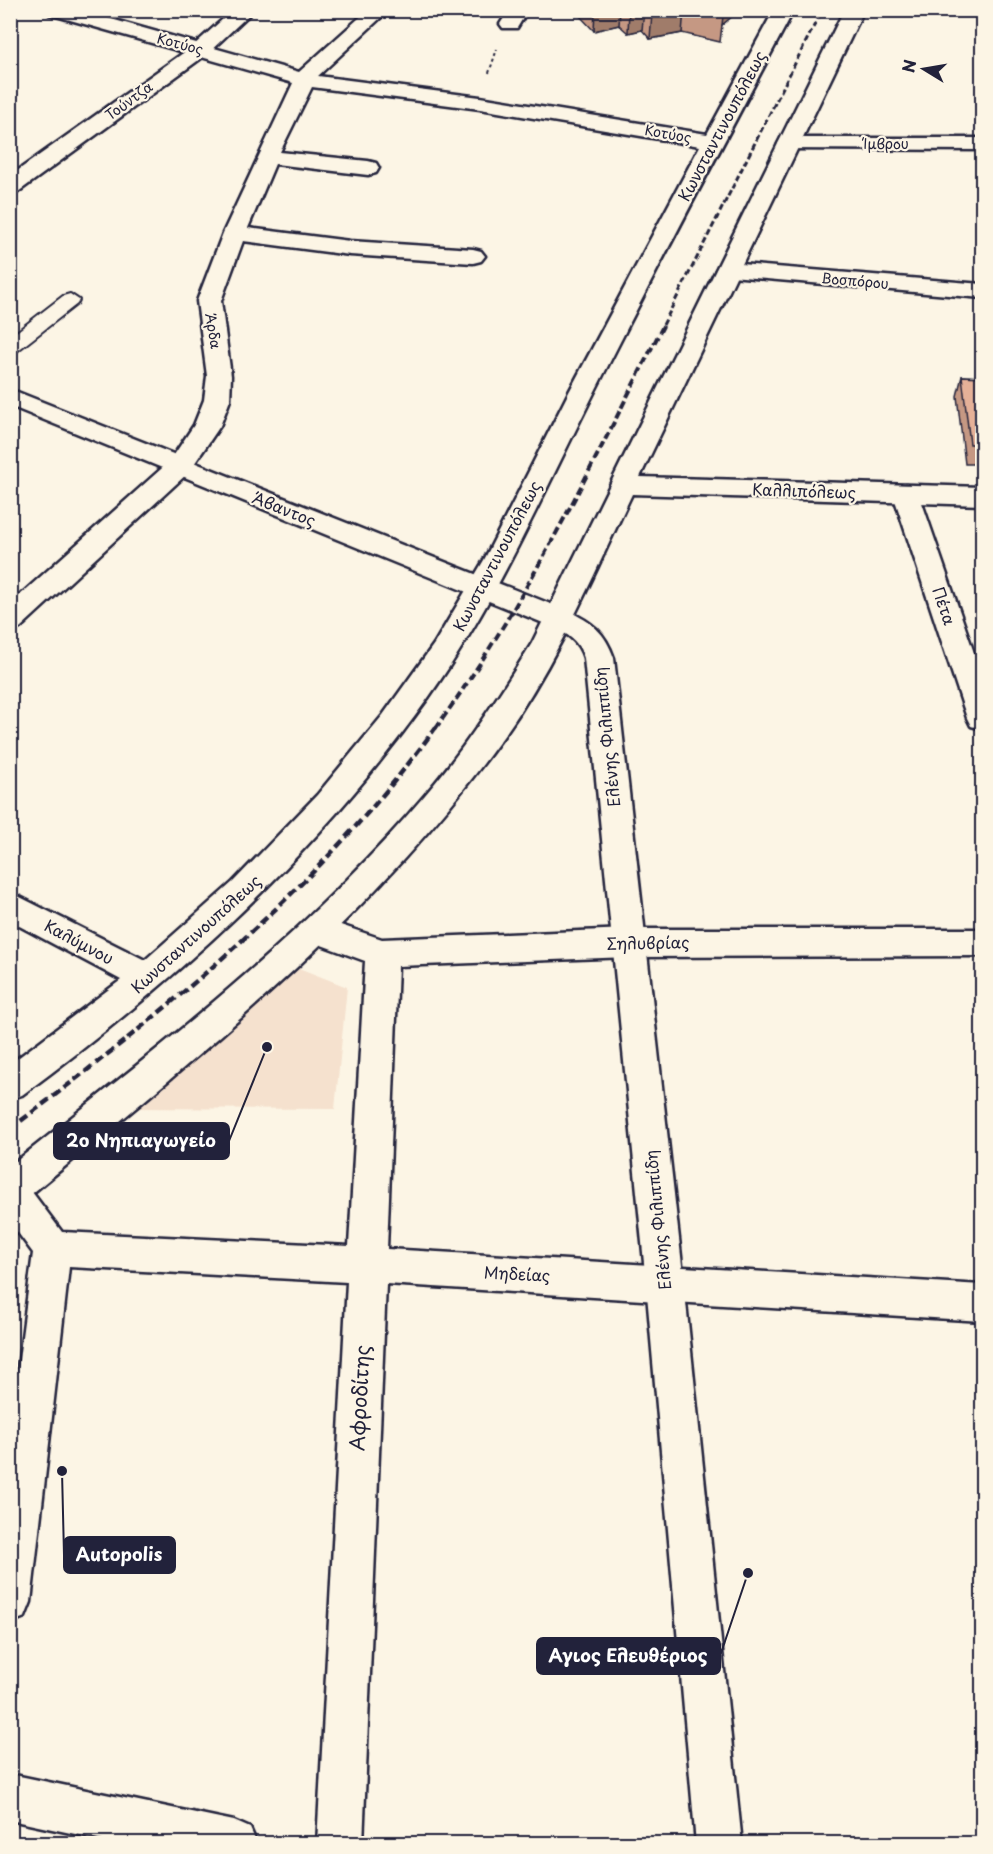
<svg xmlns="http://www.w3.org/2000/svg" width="993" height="1854" font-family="'Playpen Sans',sans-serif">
<rect width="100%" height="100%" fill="#fcf5e5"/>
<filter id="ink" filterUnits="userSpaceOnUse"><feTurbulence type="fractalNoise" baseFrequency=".0167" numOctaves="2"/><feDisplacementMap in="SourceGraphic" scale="12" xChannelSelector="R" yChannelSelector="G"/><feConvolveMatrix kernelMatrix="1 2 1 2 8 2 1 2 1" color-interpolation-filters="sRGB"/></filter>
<g filter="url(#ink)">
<!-- built -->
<path fill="#f5e1ce" d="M291 965 347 987 335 1109 120 1108Z"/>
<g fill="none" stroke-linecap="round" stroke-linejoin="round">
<defs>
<path id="service" d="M70 294 79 300 77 304 17 351 10 353V337L63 296Z"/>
<path id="minor" d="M47 10H79L299 72 368 10H389L318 76 480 97 707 134 774 10H794C726 138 658 266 593 395 541 498 495 604 428 698 316 855 176 981 22 1095L10 1099V1064L121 980 10 921V892L145 960 233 882 317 795 383 715 434 644 484 560 569 392 700 146 480 109 312 87 280 152 368 161 376 163 379 168 376 173 368 175 275 164 248 228 350 241 473 249 481 251 485 256 481 261 473 263 350 255 243 241 221 301 231 376 230 400 220 426 188 473 20 628 10 631V604L170 461 194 425 204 400 207 376 197 301 223 233 293 83 49 14Z
M509 10H528L517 28H503L500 24Z
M789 138H982V150L781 149 778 144 781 139Z
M728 263 982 284V298L720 275 716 270 720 265Z
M906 485 915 488 919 494 982 676V729L971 726 967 718 893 494 897 488Z
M317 917 382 939 628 929H982V956L628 957 398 966 387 1249 982 1285V1321L386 1284 363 1844H317L347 1282 69 1267 31 1602 25 1617 10 1623V1428L33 1253 10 1222V1176L23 1180 62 1232 349 1246 365 961 305 939 300 930 305 921Z"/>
<path id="tertiary" d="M233 10H254L207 54 18 192 10 194V176L193 46Z
M844 10H864L640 477 982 487V505L632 494C593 576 557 662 503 737 372 920 195 1059 23 1201L10 1205V1166C155 1051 305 937 425 795 465 748 499 696 532 643Z
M10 1774 234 1821 250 1828 257 1844H122L10 1820Z"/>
<path id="primary" d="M10 389 568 611C592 622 605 632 614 658L684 1283 742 1844H696L646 1283 584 658C578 639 566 633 548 625L10 406Z"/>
</defs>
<!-- service casing -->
<use href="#service" stroke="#22223b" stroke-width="4"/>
<!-- minor casing -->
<use href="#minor" stroke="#22223b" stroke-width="5"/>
<!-- tertiary casing -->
<use href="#tertiary" stroke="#22223b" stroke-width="5"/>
<!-- primary casing -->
<use href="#primary" stroke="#22223b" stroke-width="5"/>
<!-- path -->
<path stroke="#22223b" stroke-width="2" stroke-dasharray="3 3" stroke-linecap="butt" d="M489 73 497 49"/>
<!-- service -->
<use href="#service" fill="#fcf5e5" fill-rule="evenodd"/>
<!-- minor -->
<use href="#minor" fill="#fcf5e5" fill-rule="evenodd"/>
<!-- tertiary -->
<use href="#tertiary" fill="#fcf5e5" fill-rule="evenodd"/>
<!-- primary -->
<use href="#primary" fill="#fcf5e5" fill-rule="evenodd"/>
<!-- rail-far2 -->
<path stroke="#22223b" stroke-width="3" stroke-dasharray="6 3" stroke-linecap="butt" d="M663 325 822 10"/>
<!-- rail-far1 -->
<path stroke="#22223b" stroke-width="4" stroke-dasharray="8 4" stroke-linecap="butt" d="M435 729C527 603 593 462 664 324"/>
<!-- rail -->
<path stroke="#22223b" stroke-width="4.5" stroke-dasharray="9 4.5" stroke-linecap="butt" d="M10 1129C166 1012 321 886 436 727"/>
</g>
<!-- wall -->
<path fill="#c59883" stroke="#22223b" stroke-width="1.5" d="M579 10H735V14L722 25 720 42 682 33 650 39 642 30 628 33 619 25 594 31 579 15Z
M962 376 982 377V464H965L957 396Z"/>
<!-- shaded-wall -->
<path fill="#a07c6a" stroke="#22223b" stroke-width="1.5" d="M595 10H620L619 25 594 31Z
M629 10H644L642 30 628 33Z
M664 10H684L682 33 650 39 652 13Z
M722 10H735V14L722 25 723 16Z"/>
<!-- building -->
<path fill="#e5b198" stroke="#22223b" stroke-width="1.5" d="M650 10H664L652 13Z
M700 10H723V16Z
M962 376 982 377V444H970Z"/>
</g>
<g text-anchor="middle" stroke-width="4.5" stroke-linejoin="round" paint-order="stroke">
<!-- far-street labels -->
<g font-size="14" fill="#22223b" stroke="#fcf5e5">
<text transform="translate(180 44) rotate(15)" y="5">Κοτύος</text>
<text transform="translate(129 101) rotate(-36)" y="5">Τούντζα</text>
<text transform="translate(668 134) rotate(10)" y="5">Κοτύος</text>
<text x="886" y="149">Ίμβρου</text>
<text transform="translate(855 281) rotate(5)" y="5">Βοσπόρου</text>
<text transform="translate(213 331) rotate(80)" y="5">Άρδα</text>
</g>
<!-- street labels -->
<g font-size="16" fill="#22223b" stroke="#fcf5e5">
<text transform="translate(722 126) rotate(-62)" y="6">Κωνσταντινουπόλεως</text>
<text transform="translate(804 491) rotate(2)" y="6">Καλλιπόλεως</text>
<text transform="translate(284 509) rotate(22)" y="6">Άβαντος</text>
<text transform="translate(497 556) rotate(-62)" y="6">Κωνσταντινουπόλεως</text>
<text transform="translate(944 606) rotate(71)" y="6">Πέτα</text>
<text transform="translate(607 737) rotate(-96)" y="6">Ελένης Φιλιππίδη</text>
<text transform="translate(196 934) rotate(-42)" y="6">Κωνσταντινουπόλεως</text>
<text transform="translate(79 942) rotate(28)" y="6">Καλύμνου</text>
<text transform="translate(648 943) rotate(-1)" y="6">Σηλυβρίας</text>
<text transform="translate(658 1220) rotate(-96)" y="6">Ελένης Φιλιππίδη</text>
<text transform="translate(517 1274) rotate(3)" y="6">Μηδείας</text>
</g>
<!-- near-street labels -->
<g font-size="20" fill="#22223b" stroke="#fcf5e5">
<text transform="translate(360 1398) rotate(-87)" y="7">Αφροδίτης</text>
</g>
</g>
<!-- callouts -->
<path fill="none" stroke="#22223b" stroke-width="2" d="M267 1047L229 1141M62 1471L64 1555M748 1573L720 1656"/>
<g fill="#22223b" stroke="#fcf5e5" stroke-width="2">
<circle cx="267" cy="1047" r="6"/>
<circle cx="62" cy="1471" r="6"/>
<circle cx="748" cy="1573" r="6"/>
</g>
<g fill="#22223b" stroke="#22223b" stroke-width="2">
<rect x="54" y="1123" width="175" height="36" rx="6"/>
<rect x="64" y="1537" width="111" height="36" rx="6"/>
<rect x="537" y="1638" width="183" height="36" rx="6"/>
</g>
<g font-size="18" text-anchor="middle" font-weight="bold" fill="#fff">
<text x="141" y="1147">2ο Νηπιαγωγείο</text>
<text x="119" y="1561">Autopolis</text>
<text x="628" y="1662">Αγιος Ελευθέριος</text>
</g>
<!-- margin -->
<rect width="993" height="1854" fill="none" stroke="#fcf5e5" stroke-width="36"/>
<rect x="18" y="18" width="957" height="1818" fill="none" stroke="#22223b" stroke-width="2" filter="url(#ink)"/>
<!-- north arrow -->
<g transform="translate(924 69) rotate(281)" stroke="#fcf5e5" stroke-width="4.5" paint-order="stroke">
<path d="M0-4.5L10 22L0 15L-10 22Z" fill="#22223b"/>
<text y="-9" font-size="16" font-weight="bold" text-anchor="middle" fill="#22223b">N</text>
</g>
</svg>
